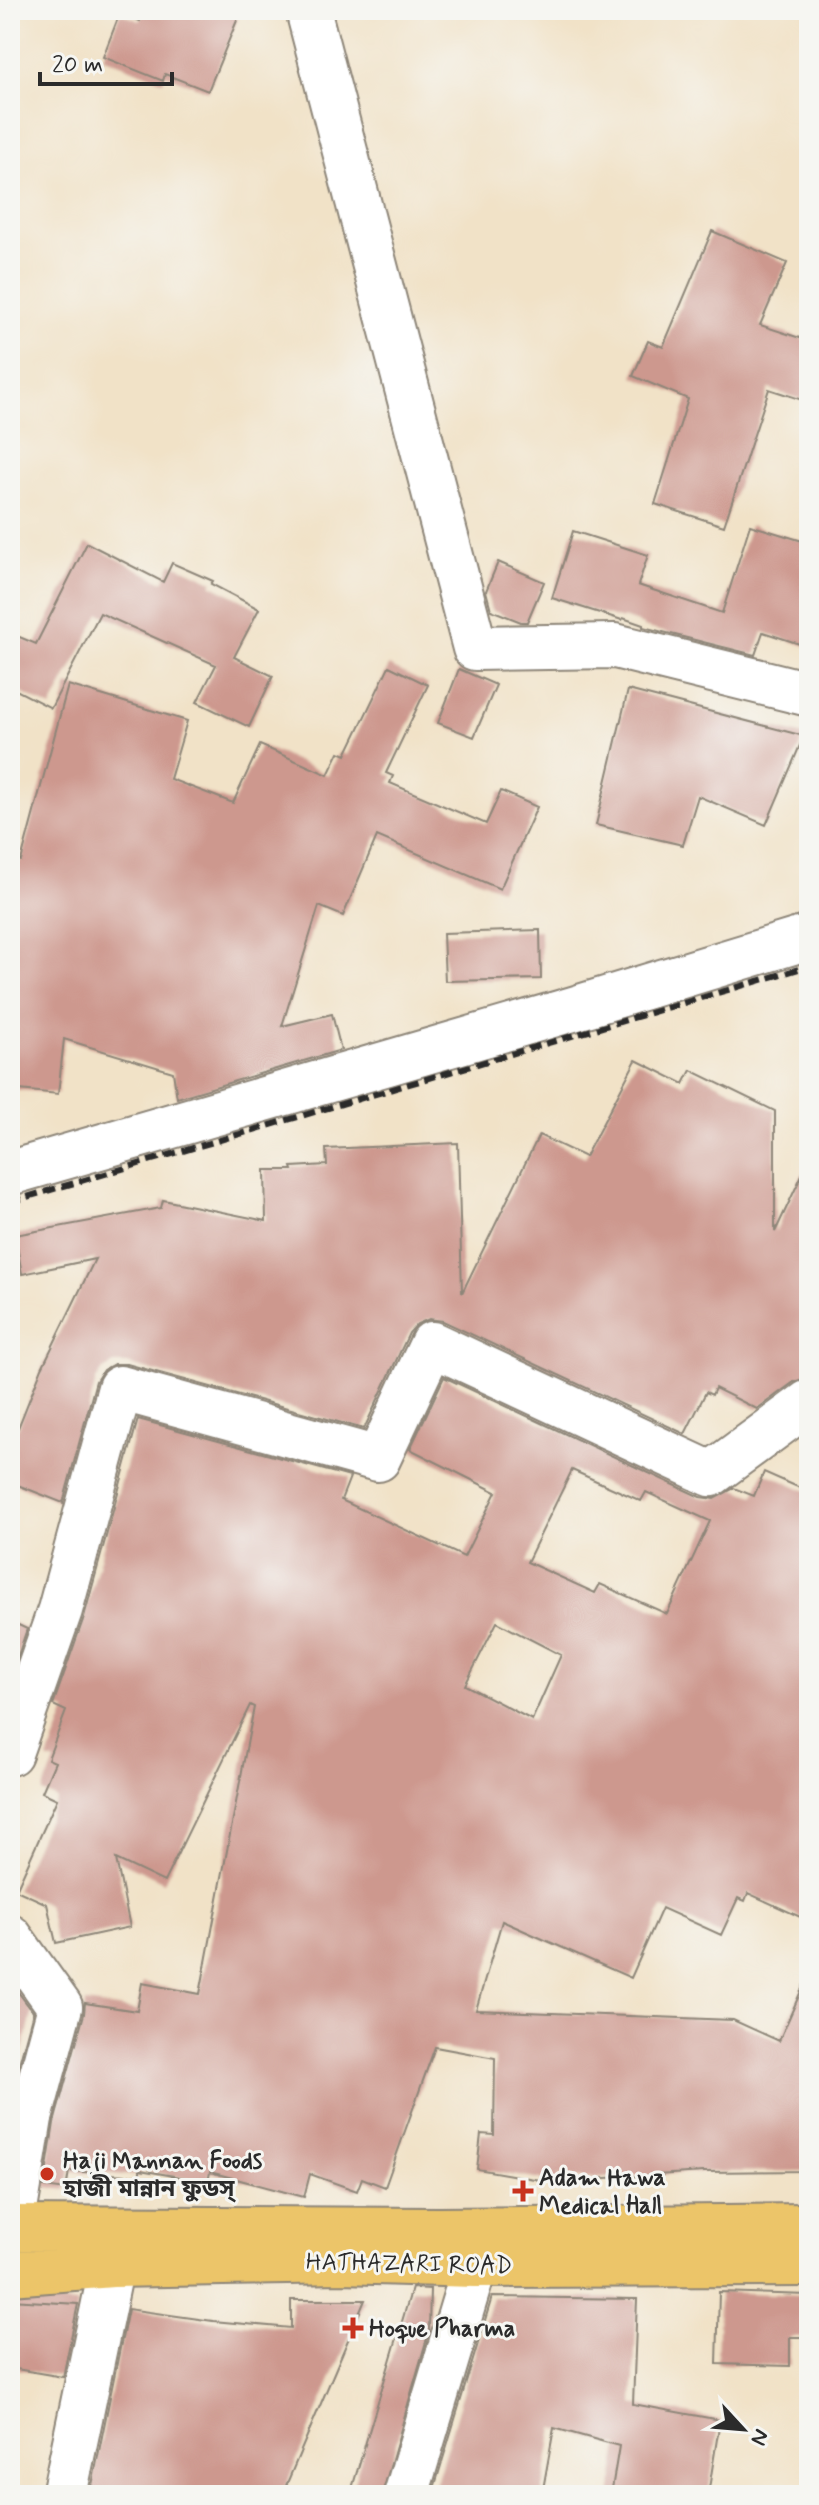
<svg xmlns="http://www.w3.org/2000/svg" width="819" height="2505" font-family="Mynerve,'Noto Sans Bengali',sans-serif">
<rect width="100%" height="100%" fill="#f6f6f2"/>
<filter id="ink" filterUnits="userSpaceOnUse"><feTurbulence type="fractalNoise" baseFrequency=".0125" numOctaves="2"/><feDisplacementMap in="SourceGraphic" scale="16" xChannelSelector="R" yChannelSelector="G"/><feConvolveMatrix kernelMatrix="1 2 1 2 8 2 1 2 1" color-interpolation-filters="sRGB"/></filter>
<filter id="wash" filterUnits="userSpaceOnUse"><feTurbulence type="fractalNoise" baseFrequency=".006" numOctaves="4" result="noise"/><feDisplacementMap in="SourceGraphic" scale="32" xChannelSelector="R" yChannelSelector="G"/><feGaussianBlur stdDeviation="1.8" result="paint"/><feColorMatrix in="noise" values="0 0 0 0 0 0 0 0 0 0 0 0 0 0 0 0 0 1.4 0 .05"/><feComposite in="paint" operator="in"/></filter>
<g filter="url(#wash)">
<rect width="100%" height="100%" fill="#f1e2c7"/>
<g id="blocks">
<!-- building -->
<path fill="#cd988e" fill-rule="evenodd" d="M145 10H220L238 18 208 91 165 74 163 81 103 57 120 13 140 21Z
M712 231 787 263 760 325 809 341V402L769 389 724 526 655 504 688 399 633 376 648 341 663 347Z
M750 525 809 543V647L763 632 755 655 643 627V625L623 618 622 620 552 598 573 531 648 555 638 585 722 613Z
M87 543 163 582 172 563 213 581 211 584 259 609 234 657 273 676 249 727 197 702 216 665 100 613 51 708 10 687V633L36 644Z
M498 562 544 582 527 622H521L491 610 486 591Z
M389 666 428 685 386 773 393 776 390 783 486 824 501 791 537 807 500 889 377 836 343 916 319 906 282 1026 332 1014 341 1050 177 1098 173 1072 64 1039 58 1094 10 1089V858L21 861 68 685 187 721 170 779 233 803 260 745 328 775 339 752 346 755Z
M459 669 496 685 474 737 438 723Z
M628 690 804 736 766 825 698 796 683 845 596 825Z
M540 930 541 979 445 981 443 933Z
M636 1060 684 1084 691 1070 775 1111V1232L809 1160V1377L794 1382 757 1409 715 1388 712 1395 706 1392 685 1434 443 1321 429 1319 417 1324 409 1333 364 1429 127 1364H114L103 1370 96 1381 63 1503 10 1482V1426L18 1428 42 1368 95 1259 22 1274 15 1235 161 1208 163 1200 266 1221 265 1170H293L292 1167 327 1165 326 1149 458 1143 462 1293 539 1135 585 1157Z
M444 1377 700 1497 714 1499 734 1488 754 1496 764 1472 809 1492V1921L748 1893 745 1901 738 1898 721 1935 662 1908 631 1978 502 1921 476 2010 733 2020 779 2041 809 1973V2171L704 2172 590 2179 558 2176 557 2183 477 2169 481 2134 494 2135 495 2058 435 2047 385 2187 362 2178 357 2191 310 2174 304 2197 210 2172 208 2182 140 2170V2176L69 2171 66 2190 44 2187 54 2123 84 2014 85 2003 137 2011 142 1983 200 1994 254 1707 250 1705 164 1882 116 1859 130 1927 56 1943 47 1904 16 1890 57 1799 42 1792 55 1762 48 1759 66 1711 53 1705 84 1617 138 1419 350 1477 341 1500 464 1557 496 1492 410 1449ZM572 1470 641 1501 646 1492 710 1521 667 1614 600 1584 595 1593 527 1562ZM497 1622 561 1655 532 1720 465 1685Z
M10 1621 27 1629 14 1667 10 1665Z
M10 1990 18 1992 33 2012 19 2064 10 2062Z
M412 2288 430 2289 429 2331 382 2495H350Z
M719 2292 809 2295V2337H790V2366L717 2364Z
M492 2297 637 2299 633 2404 720 2420 708 2495H611L619 2446 554 2428 542 2495H432Z
M10 2300 78 2304 63 2377 10 2368Z
M291 2300H365L282 2495H90L128 2309 213 2321 291 2328Z"/>
</g>
</g>
<g filter="url(#ink)">
<use href="#blocks" fill-opacity="0" stroke="#8e8679" stroke-width="2"/>
<g fill="none" stroke-linecap="round" stroke-linejoin="round">
<defs>
<path id="street" d="M308 10 475 648 615 646 809 694
M10 1173 573 1009 809 937
M10 1753 60 1610 120 1388 378 1459 432 1344 711 1474 809 1402
M10 1937 60 2007 30 2118 12 2228
M64 2495 112 2265
M406 2495 475 2265"/>
<path id="highway" d="M10 2228 439 2230 809 2226
M10 2273 112 2265 342 2261 475 2265 809 2264"/>
</defs>
<!-- street casing -->
<use href="#street" stroke="#8e8679" stroke-width="48"/>
<!-- highway casing -->
<use href="#highway" stroke="#8e8679" stroke-width="48"/>
<!-- street -->
<use href="#street" stroke="#fff" stroke-width="44"/>
<!-- highway -->
<use href="#highway" stroke="#ecc569" stroke-width="44"/>
<!-- rail -->
<path stroke="#2b2b2b" stroke-width="6" stroke-dasharray="12 6" stroke-linecap="butt" d="M10 1202 809 966"/>
</g>
</g>
<!-- markers -->
<g fill="#c8321e" stroke="#f6f6f2" stroke-width="3">
<circle cx="47" cy="2174" r="8"/>
<path d="M519 2179h8v8h8v8h-8v8h-8v-8h-8v-8h8z"/>
<path d="M349 2316h8v8h8v8h-8v8h-8v-8h-8v-8h8z"/>
</g>
<g text-anchor="middle" stroke-width="6" stroke-linejoin="round" paint-order="stroke">
<!-- poi labels -->
<g font-size="24" font-weight="bold" fill="#2b2b2b" stroke="#f6f6f2" text-anchor="start">
<text x="63" y="2168">Haji Mannan Foods<tspan x="63" dy="28">হাজী মান্নান ফুডস্</tspan></text>
<text x="539" y="2185">Adam Hawa<tspan x="539" dy="28">Medical Hall</tspan></text>
<text x="369" y="2336">Hoque Pharma</text>
</g>
<!-- street labels -->
<g font-size="24" fill="#2b2b2b" stroke="#f6f6f2">
<text transform="translate(409 2263) rotate(1)" y="8">HATHAZARI ROAD</text>
</g>
</g>
<!-- margin -->
<rect width="819" height="2505" fill="none" stroke="#f6f6f2" stroke-width="40"/>
<!-- north arrow -->
<g transform="translate(743 2429) rotate(116)" stroke="#f6f6f2" stroke-width="6" paint-order="stroke">
<path d="M0-6L14 30L0 20L-14 30Z" fill="#2b2b2b"/>
<text y="-12" font-size="22" font-weight="bold" text-anchor="middle" fill="#2b2b2b">N</text>
</g>
<!-- scale -->
<path d="M40 72v12h132v-12" fill="none" stroke="#2b2b2b" stroke-width="4"/>
<text x="52" y="72" font-size="24" fill="#2b2b2b" stroke="#f6f6f2" stroke-width="6" paint-order="stroke">20 m</text>
</svg>
